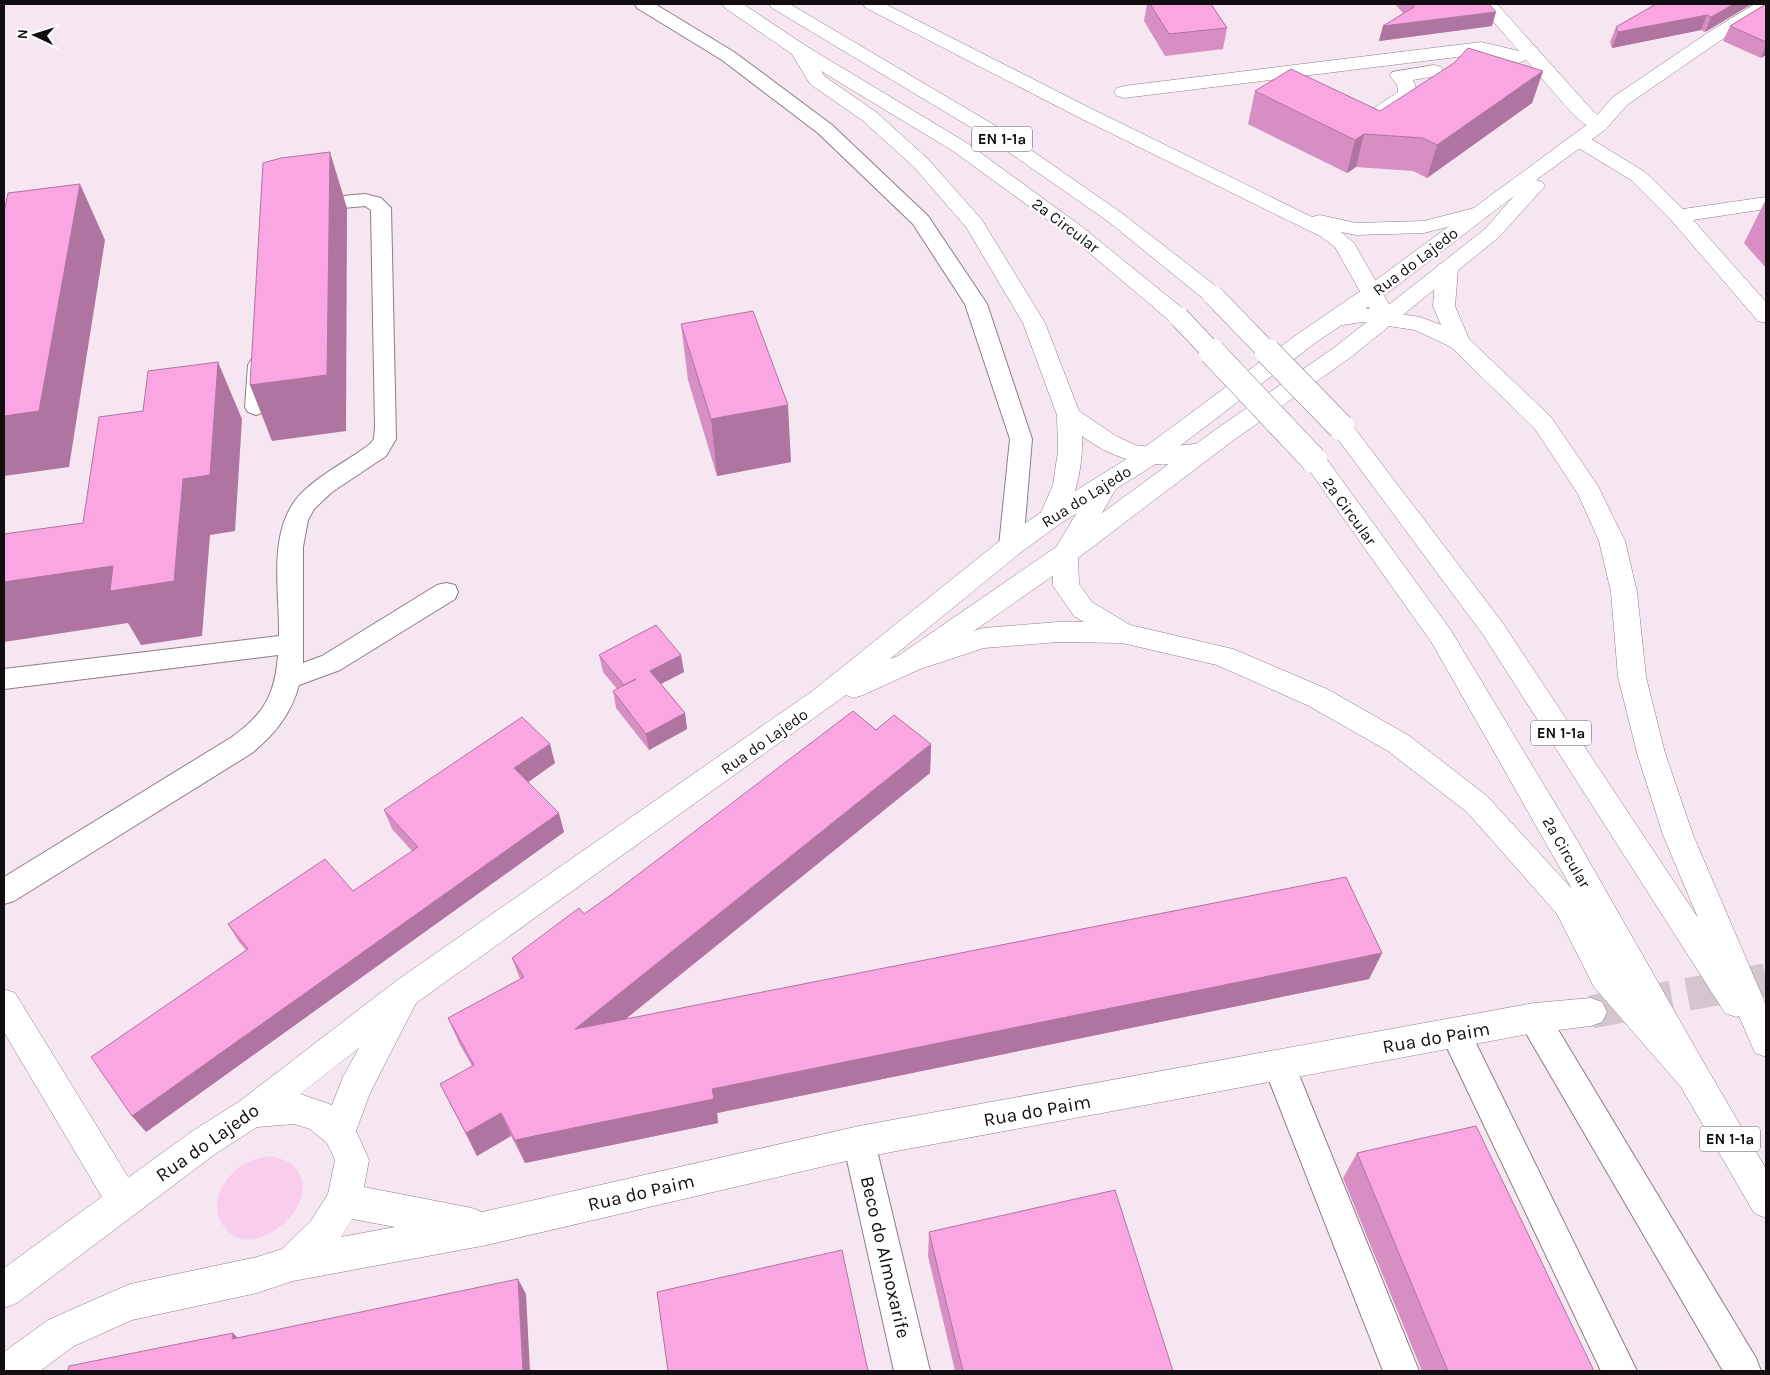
<svg xmlns="http://www.w3.org/2000/svg" width="1770" height="1375" font-family="Karla,sans-serif">
<rect width="100%" height="100%" fill="#f6e6f1"/>
<!-- green -->
<path fill="#f9ceec" d="M272 1156C278 1158 286 1160 290 1163 332 1195 261 1260 230 1233 203 1210 222 1174 250 1161 256 1158 265 1157 272 1156Z"/>
<g fill="none" stroke-linecap="round" stroke-linejoin="round">
<!-- tertiary-tunnel -->
<path stroke="#d4c5cf" stroke-width="33" stroke-dasharray="33 16" stroke-linecap="butt" d="M1591 1012 1766 980"/>
<defs>
<path id="service" d="M635 4H655L734 52 832 125 928 216 987 304 1032 439 1023 546 1020 552 1011 555 1002 552 999 546 1010 439 965 304 913 224 818 133 722 60 637 8Z
M365 194 381 198 391 208 396 439 386 456 332 492 314 509 308 520 303 547V663L322 656 437 585 446 583 455 585 458 592 455 599 340 670 299 685C291 714 275 734 252 753L14 901 4 904V877L232 737C264 714 275 695 278 655L4 689V669L279 636C280 587 265 523 307 488 326 471 349 460 370 444L374 439 375 426 371 210 365 206 309 211 302 209 299 205 302 201 309 199Z
M259 358 267 360 270 365 267 407 264 412 256 415 248 412 245 407 248 365 251 360Z
M1534 1004 1545 1008 1756 1358 1761 1371H1723L1523 1028 1519 1018 1523 1008Z
M1455 1019 1466 1023 1637 1371H1601L1440 1033 1444 1023Z
M1279 1051 1290 1055 1295 1065 1419 1371H1383L1263 1065 1268 1055Z
M859 1127 870 1131 875 1142 930 1371H894L843 1142 848 1131Z"/>
<path id="minor" d="M1478 4H1497L1592 110 1609 125 1606 129C1600 131 1596 131 1591 128 1571 117 1543 78 1526 60L1519 63 1481 54 1124 98 1117 96 1114 92 1117 88 1124 86 1481 42 1519 51Z
M1434 65 1441 67 1443 71 1441 75 1413 80 1418 93C1408 106 1384 124 1368 120L1365 116 1368 112 1398 92 1397 85 1390 76 1392 72Z
M1579 134 1586 136 1645 172 1683 209 1766 197V209L1693 220 1766 302V323L1758 321 1671 220 1631 180 1572 144 1569 140 1572 136Z
M4 989 15 993 136 1190 141 1202 136 1214 124 1219 112 1214 4 1032Z"/>
<path id="tertiary" d="M1755 4H1766V13L1724 38 1627 105 1606 129 1536 180 1542 182 1545 186 1499 237 1351 357 1231 442 1074 561 918 670 863 695 853 698 846 695 416 1003 370 1093 356 1131 369 1160 364 1187 472 1208 482 1212 859 1126 1534 1003 1591 998 1602 1002 1607 1012 1602 1022 1591 1026 1534 1033 859 1158 487 1245 293 1281 257 1293 132 1320 74 1346 40 1371H4V1352L48 1320 130 1284 257 1257 282 1249 311 1221 328 1194 335 1160 327 1143 310 1129 294 1124 257 1127 215 1154 17 1303 4 1308V1268L191 1132 240 1101 396 981 811 692 1002 539 1043 511 1141 450 1299 333 1365 288 1592 121 1613 97 1712 30ZM1514 196 1485 229 1335 347 1215 430 1056 547 898 656 890 659 1020 553 1061 523 1159 462 1315 343 1381 298ZM359 1048 343 1077 332 1105 300 1094ZM352 1219 395 1227 341 1237Z"/>
<path id="trunk" d="M722 4H743L806 46 967 143 1081 226 1187 312 1190 317 1187 322 1179 324 1171 322 1067 234 953 151 821 71 824 76 876 112 928 159 982 220 1045 323 1079 411 1116 436 1135 445 1158 448 1203 443 1212 445 1215 451 1212 457C1163 471 1122 466 1082 436 1083 467 1076 497 1061 523L1052 526 1043 523 1039 517 1053 485 1058 451 1057 415 1023 323 966 227 914 167 862 120 810 84 792 54 725 8Z
M769 4H790L1001 129 1123 214 1221 290 1224 295 1221 300 1213 302 1205 300 1109 222 987 137 772 8Z
M863 4H885L1092 109 1312 217 1320 215 1356 223 1424 221 1478 207 1485 209 1488 213 1485 217 1424 233 1356 235 1341 232 1354 243 1394 313 1420 317 1441 325 1433 306 1436 269 1439 264 1447 262 1455 264 1458 269 1455 306 1469 339 1551 417 1598 486 1625 541 1637 592 1646 677 1665 753 1693 835 1766 1005V1057L1755 1053 1739 1016 1736 1017 1725 1013 1484 636 1329 427 1333 421 1341 419 1349 421 1502 622 1698 918 1663 835 1637 753 1618 677 1611 592 1599 541 1578 494 1535 429 1451 347 1415 330 1362 322 1336 326 1328 324 1325 319 1328 314 1362 308 1370 309 1335 247 1320 236 1078 117 866 8Z
M1314 452 1323 454 1450 629 1577 840 1705 1065 1766 1169V1218L1754 1213 1681 1087 1594 987 1557 914 1467 812 1388 751 1307 705 1217 665 1122 643 1058 642 984 648 908 673 898 670 894 663 898 656 983 628 1058 622H1084L1074 616 1053 586 1052 554 1099 476 1108 473 1117 476 1120 482 1078 554 1079 584 1092 602 1130 625 1233 649 1327 689 1408 735 1487 796 1572 889 1432 643 1302 460 1305 454Z"/>
</defs>
<!-- service casing -->
<use href="#service" stroke="#8c7e87" stroke-width="2"/>
<!-- minor casing -->
<use href="#minor" stroke="#8c7e87" stroke-width="1"/>
<!-- tertiary casing -->
<use href="#tertiary" stroke="#8c7e87" stroke-width="1"/>
<!-- trunk casing -->
<use href="#trunk" stroke="#8c7e87" stroke-width="1"/>
<!-- service -->
<use href="#service" fill="#fff" fill-rule="evenodd"/>
<!-- minor -->
<use href="#minor" fill="#fff" fill-rule="evenodd"/>
<!-- tertiary -->
<use href="#tertiary" fill="#fff" fill-rule="evenodd"/>
<!-- trunk -->
<use href="#trunk" fill="#fff" fill-rule="evenodd"/>
<defs>
<path id="trunk-bridge-far1" d="M1213 295 1269 353
M1179 317 1213 353"/>
<path id="trunk-bridge" d="M1212 352 1314 460
M1268 352 1341 427"/>
</defs>
<!-- trunk-bridge-far1 casing -->
<use href="#trunk-bridge-far1" stroke="#8c7e87" stroke-width="21" stroke-linecap="butt"/>
<!-- trunk-bridge casing -->
<use href="#trunk-bridge" stroke="#8c7e87" stroke-width="27" stroke-linecap="butt"/>
<!-- trunk-bridge-far1 -->
<use href="#trunk-bridge-far1" stroke="#fff" stroke-width="20"/>
<!-- trunk-bridge -->
<use href="#trunk-bridge" stroke="#fff" stroke-width="26"/>
</g>
<!-- wall -->
<path fill="#d78fc3" d="M1147 4H1211L1227 28 1223 49 1165 56 1144 21Z
M1395 4H1489L1492 26 1379 41 1383 26 1403 13Z
M1656 4H1752L1705 32 1701 30 1612 48 1610 42 1616 27Z
M1766 4V55L1761 58 1723 41 1730 26Z
M1543 71 1532 103 1427 178 1413 171 1356 167 1347 173 1248 124 1255 91 1380 111Z
M1765 201H1766V268L1744 243Z
M681 324 791 462 717 476 688 380Z
M599 655 684 672 661 684 685 713 687 729 649 750 616 708 613 691 617 689 603 672Z
M876 730 931 744 930 773 626 1019 1382 953 1369 979 717 1113 718 1123 525 1163 511 1136 477 1156 440 1084 472 1066 459 1043 448 1018 520 979 512 958 584 914Z
M555 763 528 782 564 832 146 1132 246 950 239 942 228 924 353 891 412 851 392 829 384 810Z
M1357 1153 1594 1371H1422L1343 1178Z
M929 1232 1173 1371H955L928 1256Z"/>
<!-- shaded-wall -->
<path fill="#af749f" d="M1734 4H1752L1705 32 1711 17Z
M1496 12 1492 26 1379 41 1383 26Z
M1707 15 1701 30 1612 48 1618 32Z
M1766 45V55L1761 58Z
M1543 71 1532 103 1427 178 1437 145Z
M1364 134 1356 167 1347 173 1355 140Z
M330 152 347 208 346 431 272 441 250 385Z
M80 184 105 240 69 467 4 476V416Z
M218 362 242 419 235 531 210 535 202 636 141 645 128 623 4 642V582L183 479Z
M788 405 791 462 717 476 711 419Z
M681 655 684 672 653 688 650 671Z
M685 713 687 729 649 750 646 734Z
M550 744 555 763 520 788 514 768Z
M931 744 930 773 583 1053 575 1029Z
M559 813 564 832 146 1132 132 1116Z
M1382 953 1369 979 717 1113 718 1123 525 1163 515 1140 712 1089Z
M501 1113 511 1136 477 1156 466 1133Z
M518 1279 526 1294 530 1371H523Z
M233 1333 247 1347 232 1339Z"/>
<!-- building -->
<path fill="#faa6e3" stroke="#af749f" d="M1150 4H1211L1227 28 1169 34Z
M1412 4H1489L1496 12 1383 26 1414 7Z
M1656 4H1734L1711 17 1707 15 1618 32 1616 27Z
M1766 4V42L1730 26Z
M1468 48 1543 71 1437 145 1423 138 1364 134 1355 140 1255 91 1291 69 1380 111 1454 63Z
M330 152 327 375 250 385 263 163 281 158Z
M80 184 39 411 4 416V212L8 193Z
M753 311 788 405 711 419 681 324Z
M218 362 210 475 183 479 174 581 110 591 113 566 4 582V534L83 523 99 417 143 411 148 371Z
M656 625 681 655 650 671 685 713 646 734 613 691 636 679 624 685 599 655Z
M853 711 876 730 894 715 931 744 575 1029 1346 877 1382 953 712 1089 714 1099 515 1140 501 1113 466 1133 440 1084 474 1065 448 1018 524 977 512 958 579 908 584 914 615 892Z
M522 717 550 744 514 768 559 813 132 1116 91 1057 248 949 228 924 325 859 353 891 418 847 384 810Z
M1476 1126 1594 1371H1448L1357 1153Z
M1115 1190 1173 1371H963L929 1232Z
M842 1250 868 1371H668L657 1292Z
M518 1279 523 1371H68L69 1366 233 1333 232 1339Z"/>
<g text-anchor="middle" stroke-width="4.5" stroke-linejoin="round" paint-order="stroke">
<!-- shield labels -->
<g fill="#fff" stroke="#595658" stroke-width="1">
<rect x="972" y="126.5" width="60" height="25" rx="4"/>
<rect x="1531" y="720.5" width="60" height="25" rx="4"/>
<rect x="1700" y="1126.5" width="60" height="25" rx="4"/>
</g>
<g font-size="15" font-weight="bold" fill="#120d10">
<text x="1002" y="144">EN 1-1ª</text>
<text x="1561" y="738">EN 1-1ª</text>
<text x="1730" y="1144">EN 1-1ª</text>
</g>
<!-- street labels -->
<g font-size="16" fill="#120d10" stroke="#fff">
<text transform="translate(1066 225) rotate(37)" y="6">2ª Circular</text>
<text transform="translate(1415 261) rotate(-37)" y="6">Rua do Lajedo</text>
<text transform="translate(1086 496) rotate(-32)" y="6">Rua do Lajedo</text>
<text transform="translate(1350 511) rotate(54)" y="6">2ª Circular</text>
<text transform="translate(764 741) rotate(-35)" y="6">Rua do Lajedo</text>
<text transform="translate(1567 852) rotate(60)" y="6">2ª Circular</text>
</g>
<!-- near-street labels -->
<g font-size="19" fill="#120d10" stroke="#fff">
<text transform="translate(1436 1037) rotate(-10)" y="7">Rua do Paim</text>
<text transform="translate(1037 1110) rotate(-10)" y="7">Rua do Paim</text>
<text transform="translate(207 1142) rotate(-35)" y="7">Rua do Lajedo</text>
<text transform="translate(641 1192) rotate(-13)" y="7">Rua do Paim</text>
<text transform="translate(886 1257) rotate(77)" y="7">Beco do Almoxarife</text>
</g>
</g>
<!-- border -->
<rect width="1770" height="1375" fill="none" stroke="#120d10" stroke-width="10"/>
<!-- north arrow -->
<g transform="translate(35 35) rotate(274)" stroke="#ffffff" stroke-width="4" paint-order="stroke">
<path d="M0-4L9 19L0 12L-9 19Z" fill="#120d10"/>
<text y="-8" font-size="14" font-weight="bold" text-anchor="middle" fill="#120d10">N</text>
</g>
</svg>
